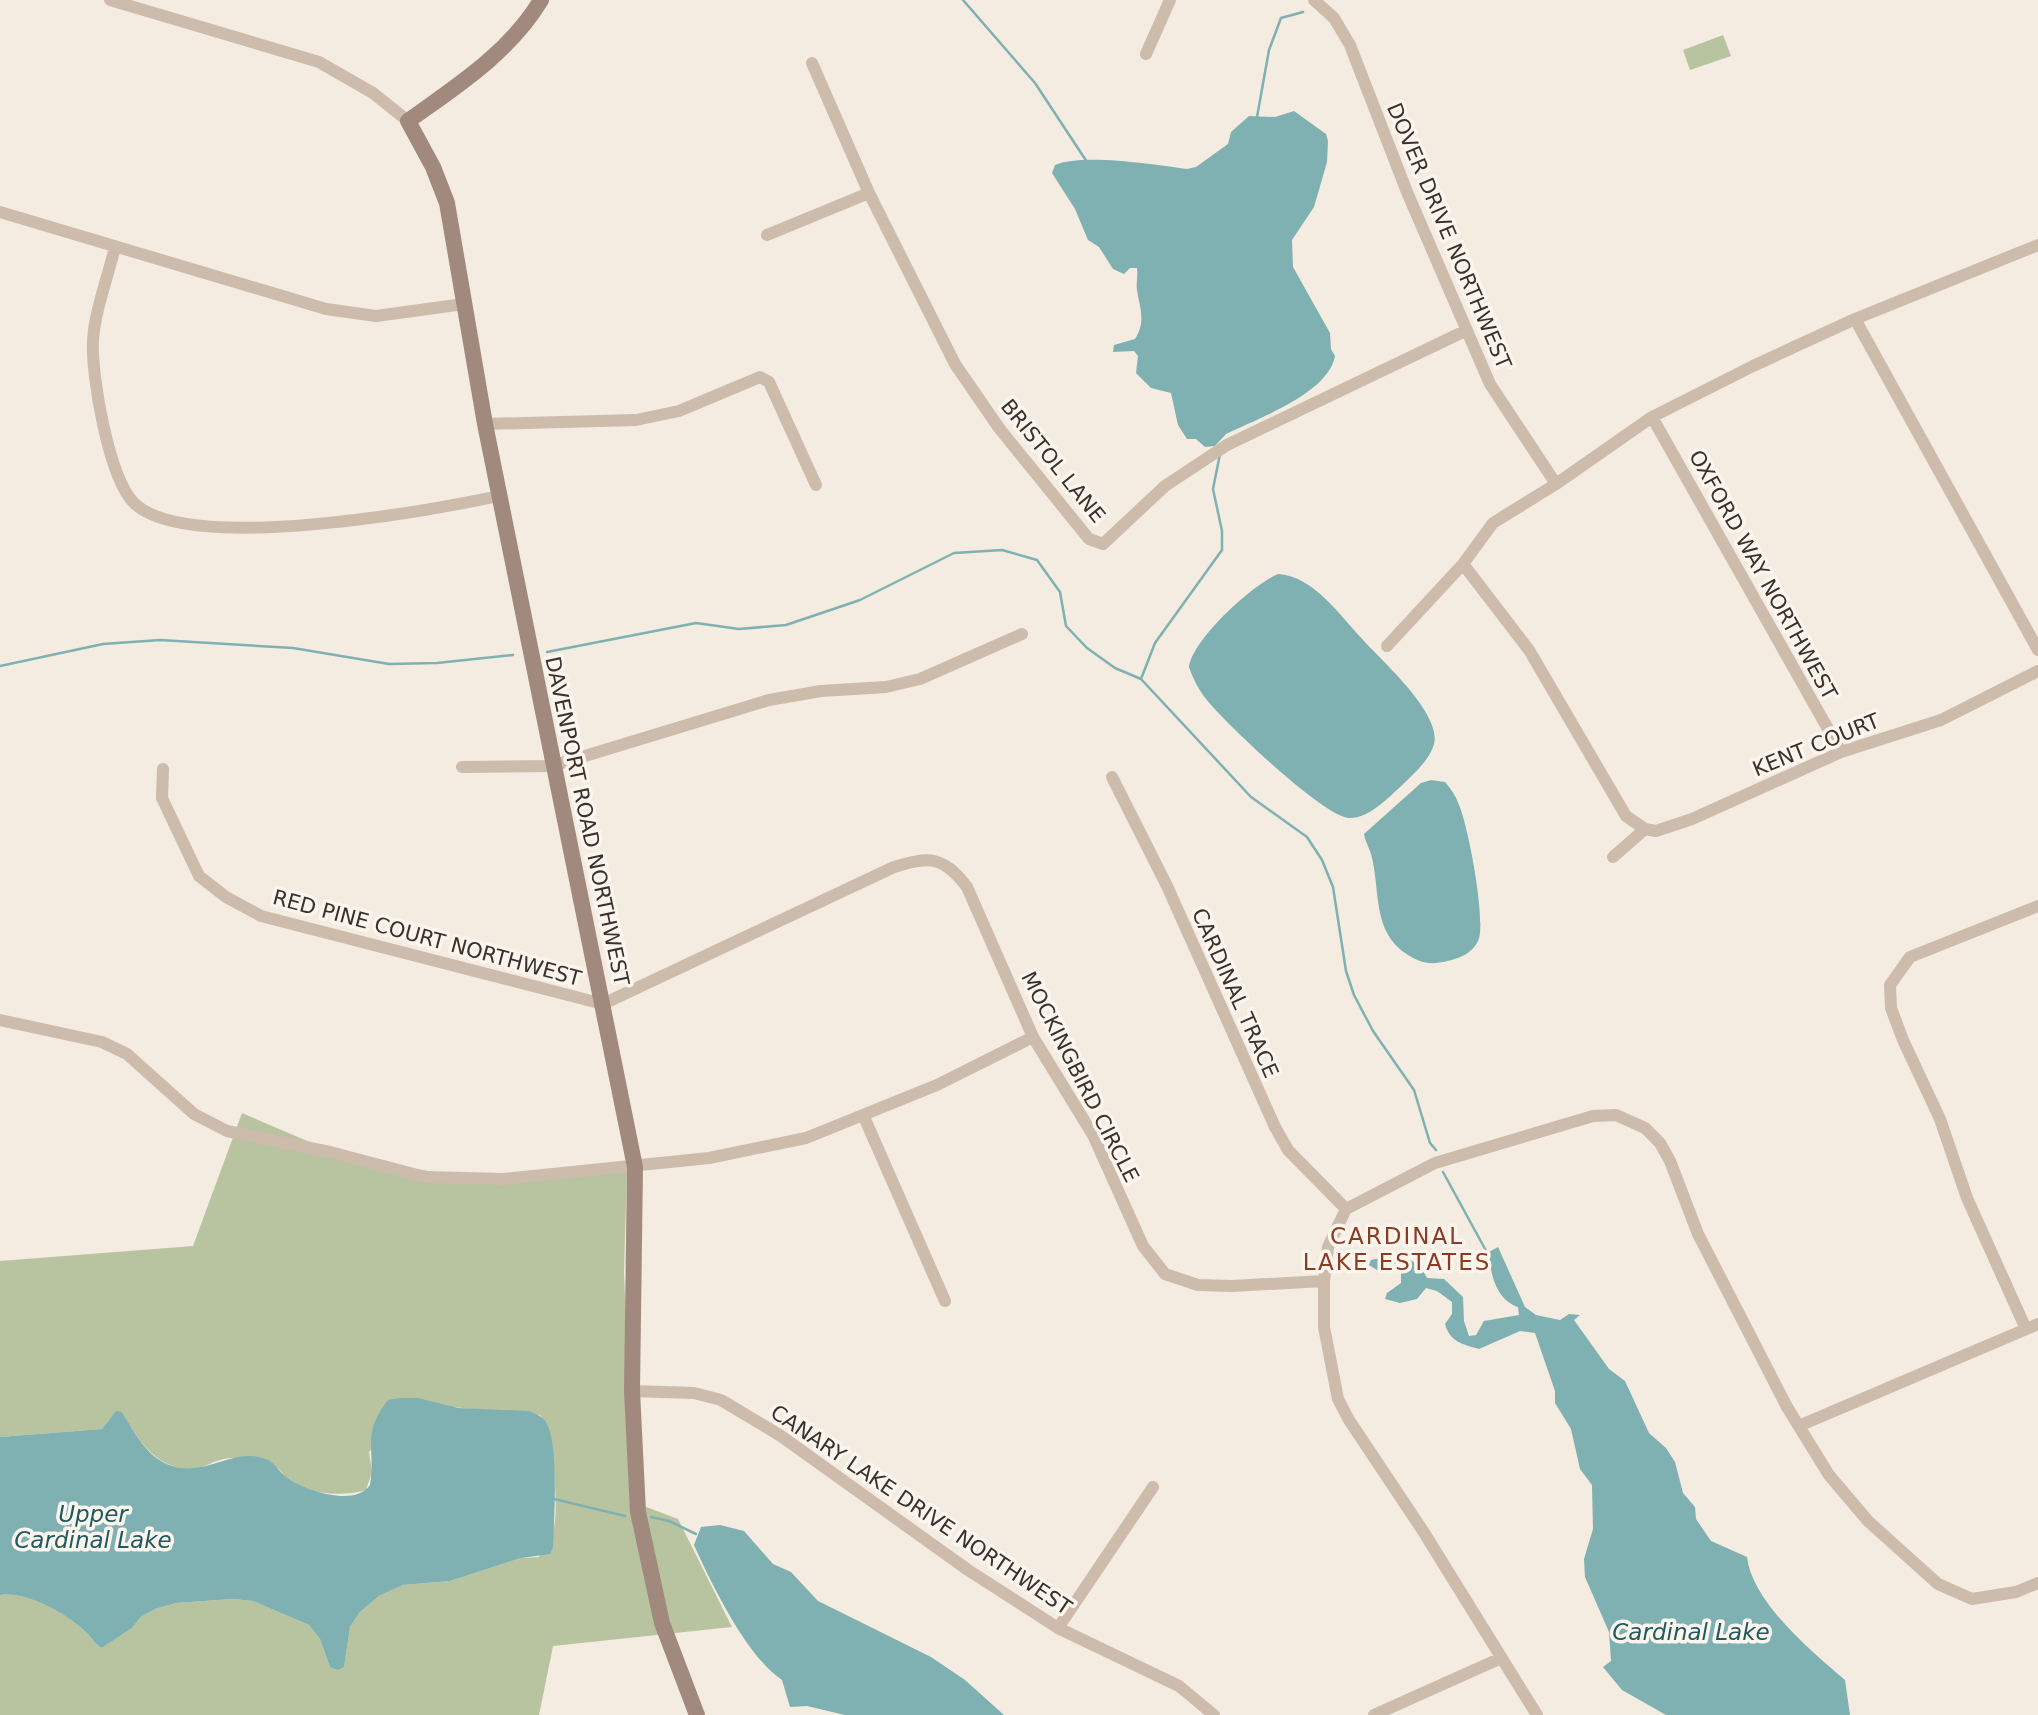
<svg xmlns="http://www.w3.org/2000/svg" width="2038" height="1715" font-family="'DejaVu Sans',sans-serif">
<rect width="100%" height="100%" fill="#f4ebe1"/>
<!-- green -->
<path fill="#b8c4a0" d="M1723 35 1731 56 1690 70 1683 50Z
M242 1113 347 1158 466 1177 627 1171 624 1272 633 1502 678 1519 732 1627 553 1646 539 1715H0V1595C27 1591 67 1614 87 1633 93 1639 94 1644 102 1648L132 1628 141 1617 155 1609 176 1603 233 1599 253 1601 309 1625 320 1639 330 1667 344 1666 350 1627 360 1612 379 1596 403 1585 450 1581 521 1558 539 1557C543 1548 551 1538 554 1528 559 1507 553 1432 540 1415L440 1406 417 1398 369 1452 372 1472 366 1490C341 1497 311 1495 288 1480 284 1477 282 1470 277 1468 269 1463 245 1458 235 1458 209 1457 199 1479 168 1464 146 1454 134 1432 122 1412H116L102 1429 0 1437V1261L193 1246Z"/>
<!-- water -->
<path fill="#7fb0b2" d="M1294 111 1326 134 1328 141 1327 162 1314 207 1292 240 1293 267 1330 333 1331 349 1335 356C1328 394 1258 418 1226 434L1215 446 1205 447 1196 439H1187L1178 425 1171 393 1151 388 1136 373 1138 356 1134 351 1113 352 1114 345 1135 339C1146 322 1140 309 1137 290 1136 283 1138 276 1137 268H1130L1124 274 1113 269 1099 247 1088 240 1075 209 1052 173 1055 165C1083 153 1155 165 1187 169L1196 167 1228 144 1231 132 1249 116 1275 117Z
M1278 574C1314 576 1341 617 1364 641 1383 662 1442 714 1434 744 1429 762 1411 776 1398 789 1386 800 1367 819 1349 818 1323 816 1225 723 1206 699 1199 690 1193 679 1189 667 1193 639 1252 585 1278 574Z
M1431 780 1445 782C1451 789 1456 796 1459 805 1468 825 1487 923 1478 941 1471 955 1457 959 1443 962 1429 965 1419 962 1408 955 1371 932 1381 890 1371 854 1369 847 1365 841 1364 834L1421 783Z
M1498 1247 1525 1307 1536 1315 1560 1320 1569 1314 1580 1315 1574 1320 1609 1369 1625 1381 1649 1433 1666 1448 1675 1462 1683 1493 1695 1507 1696 1519 1711 1541 1747 1557C1752 1602 1812 1652 1845 1680L1850 1715H1666L1622 1690 1603 1667 1611 1661 1609 1632 1585 1577 1584 1559 1593 1529 1592 1485 1580 1469 1571 1429 1555 1403V1391L1535 1333 1520 1331 1479 1349C1462 1344 1450 1342 1445 1324L1452 1314V1302L1437 1291 1426 1288 1417 1299 1400 1303 1385 1299 1387 1293 1401 1283V1272L1377 1270 1369 1265 1371 1260C1394 1254 1416 1254 1427 1278L1444 1279 1463 1297 1464 1321 1469 1336 1476 1335 1484 1321 1519 1315 1518 1307C1496 1300 1490 1273 1489 1252Z
M400 1398H418L458 1408 529 1411C536 1414 543 1416 547 1424 559 1447 554 1520 553 1547L550 1554 521 1558 450 1581 403 1585 379 1596 360 1612 350 1627 344 1667 338 1670 330 1667 320 1639 309 1625 253 1601 233 1599 176 1603 155 1609 141 1617 132 1628 102 1648C94 1644 93 1639 87 1633 67 1614 27 1591 0 1595V1437L102 1429 116 1411 122 1412C135 1433 147 1458 172 1466 207 1477 232 1447 266 1459 276 1463 281 1475 290 1480 308 1491 355 1507 370 1485 376 1448 361 1435 388 1400Z
M720 1525 744 1531 773 1564 791 1572 818 1601 931 1657 965 1680 1004 1715H845L807 1706 790 1707 782 1680C747 1657 711 1583 694 1545L701 1527Z"/>
<g fill="none" stroke-linecap="round" stroke-linejoin="round">
<!-- stream -->
<path stroke="#7fb0b2" stroke-width="2.5" d="M963 0 1035 83 1087 162
M1257 117 1269 50 1281 18 1303 12
M547 652 696 623 739 629 786 625 860 600 954 553 1002 550 1037 560 1060 592 1066 626 1087 648 1115 668 1141 679 1251 797 1307 837 1322 860 1333 887 1346 971 1354 995 1373 1031 1414 1090 1430 1143 1436 1150
M0 666 103 644 160 640 293 648 389 664 437 663 513 655
M1141 679 1155 643 1222 550V531L1213 489 1220 454
M1443 1172 1490 1258
M554 1499 625 1516
M651 1517 669 1521 696 1534"/>
<!-- street -->
<path stroke="#cdbbac" stroke-width="12" d="M110 0 319 62 373 93 408 121
M1314 0 1334 18 1350 45 1407 192 1490 384 1556 484
M1146 54 1170 0
M812 63 869 193 955 364 999 428 1089 539 1103 544 1165 486 1227 445 1465 331
M0 212 326 309 376 316 464 304
M767 235 869 193
M115 247C108 277 95 310 93 340 91 376 109 478 134 503 188 555 427 511 499 496
M1855 319 2038 650
M1652 417 1841 752
M485 424 636 420 679 411 760 377 769 382 816 485
M1463 564 1529 650 1626 816 1645 829
M1387 646 1463 564 1493 523 1556 484 1652 417 1753 366 1855 319 2038 245
M462 767 552 766 769 700 821 691 886 687 920 679 1022 634
M163 769 162 798 199 876 226 897 261 916 603 1004 894 867C930 856 943 856 967 887L1033 1037 1093 1135 1143 1246 1165 1274 1198 1285 1231 1286 1324 1281
M1112 777 1167 886 1275 1127 1288 1150 1346 1209
M1613 857 1645 829 1656 831 1692 819 1841 752 1941 720 2038 671
M0 1020 102 1042 127 1054 194 1114 227 1131 330 1152 425 1177 503 1179 709 1158 806 1138 937 1085 1033 1037
M864 1117 945 1301
M2026 1329 1967 1198 1940 1119 1903 1040 1891 1008 1890 985 1910 957 2038 906
M632 1391 694 1393 721 1400 781 1436 968 1570 1058 1628 1179 1686 1214 1715
M1801 1425 2038 1324
M1058 1628 1153 1487
M1374 1715 1499 1659
M1537 1715 1423 1531 1349 1420 1338 1399 1324 1327V1281L1328 1247 1346 1209 1435 1163 1593 1116 1616 1115 1645 1128 1660 1143 1670 1161 1698 1234 1787 1407 1829 1475 1868 1521 1938 1584 1972 1599 2016 1592 2038 1583"/>
<!-- secondary -->
<path stroke="#a18a7d" stroke-width="16" d="M541 0C510 52 457 86 408 121L433 167 447 203 485 424 635 1167 632 1391 638 1512 662 1623 697 1715"/>
</g>
<g text-anchor="middle" stroke-width="7" stroke-linejoin="round" paint-order="stroke">
<!-- street labels -->
<g font-size="21" fill="#3b302b" stroke="#fbf5ee">
<text transform="translate(1449 236) rotate(67)" y="7">DOVER DRIVE NORTHWEST</text>
<text transform="translate(1053 461) rotate(51)" y="7">BRISTOL LANE</text>
<text transform="translate(1763 575) rotate(61)" y="7">OXFORD WAY NORTHWEST</text>
<text transform="translate(1816 745) rotate(-22)" y="7">KENT COURT</text>
<text transform="translate(587 821) rotate(78)" y="7">DAVENPORT ROAD NORTHWEST</text>
<text transform="translate(427 938) rotate(15)" y="7">RED PINE COURT NORTHWEST</text>
<text transform="translate(1235 993) rotate(66)" y="7">CARDINAL TRACE</text>
<text transform="translate(1080 1077) rotate(63)" y="7">MOCKINGBIRD CIRCLE</text>
<text transform="translate(921 1510) rotate(34)" y="7">CANARY LAKE DRIVE NORTHWEST</text>
</g>
<!-- neighbourhood labels -->
<g font-size="23" letter-spacing="2" fill="#8c3b22" stroke="#fbf5ee">
<text x="1397" y="1244">CARDINAL<tspan x="1397" dy="26">LAKE ESTATES</tspan></text>
</g>
<!-- water labels -->
<g font-size="23" font-style="italic" fill="#1f5a5e" stroke="#fbf5ee">
<text x="93" y="1522">Upper<tspan x="93" dy="26">Cardinal Lake</tspan></text>
<text x="1691" y="1640">Cardinal Lake</text>
</g>
</g>
</svg>
